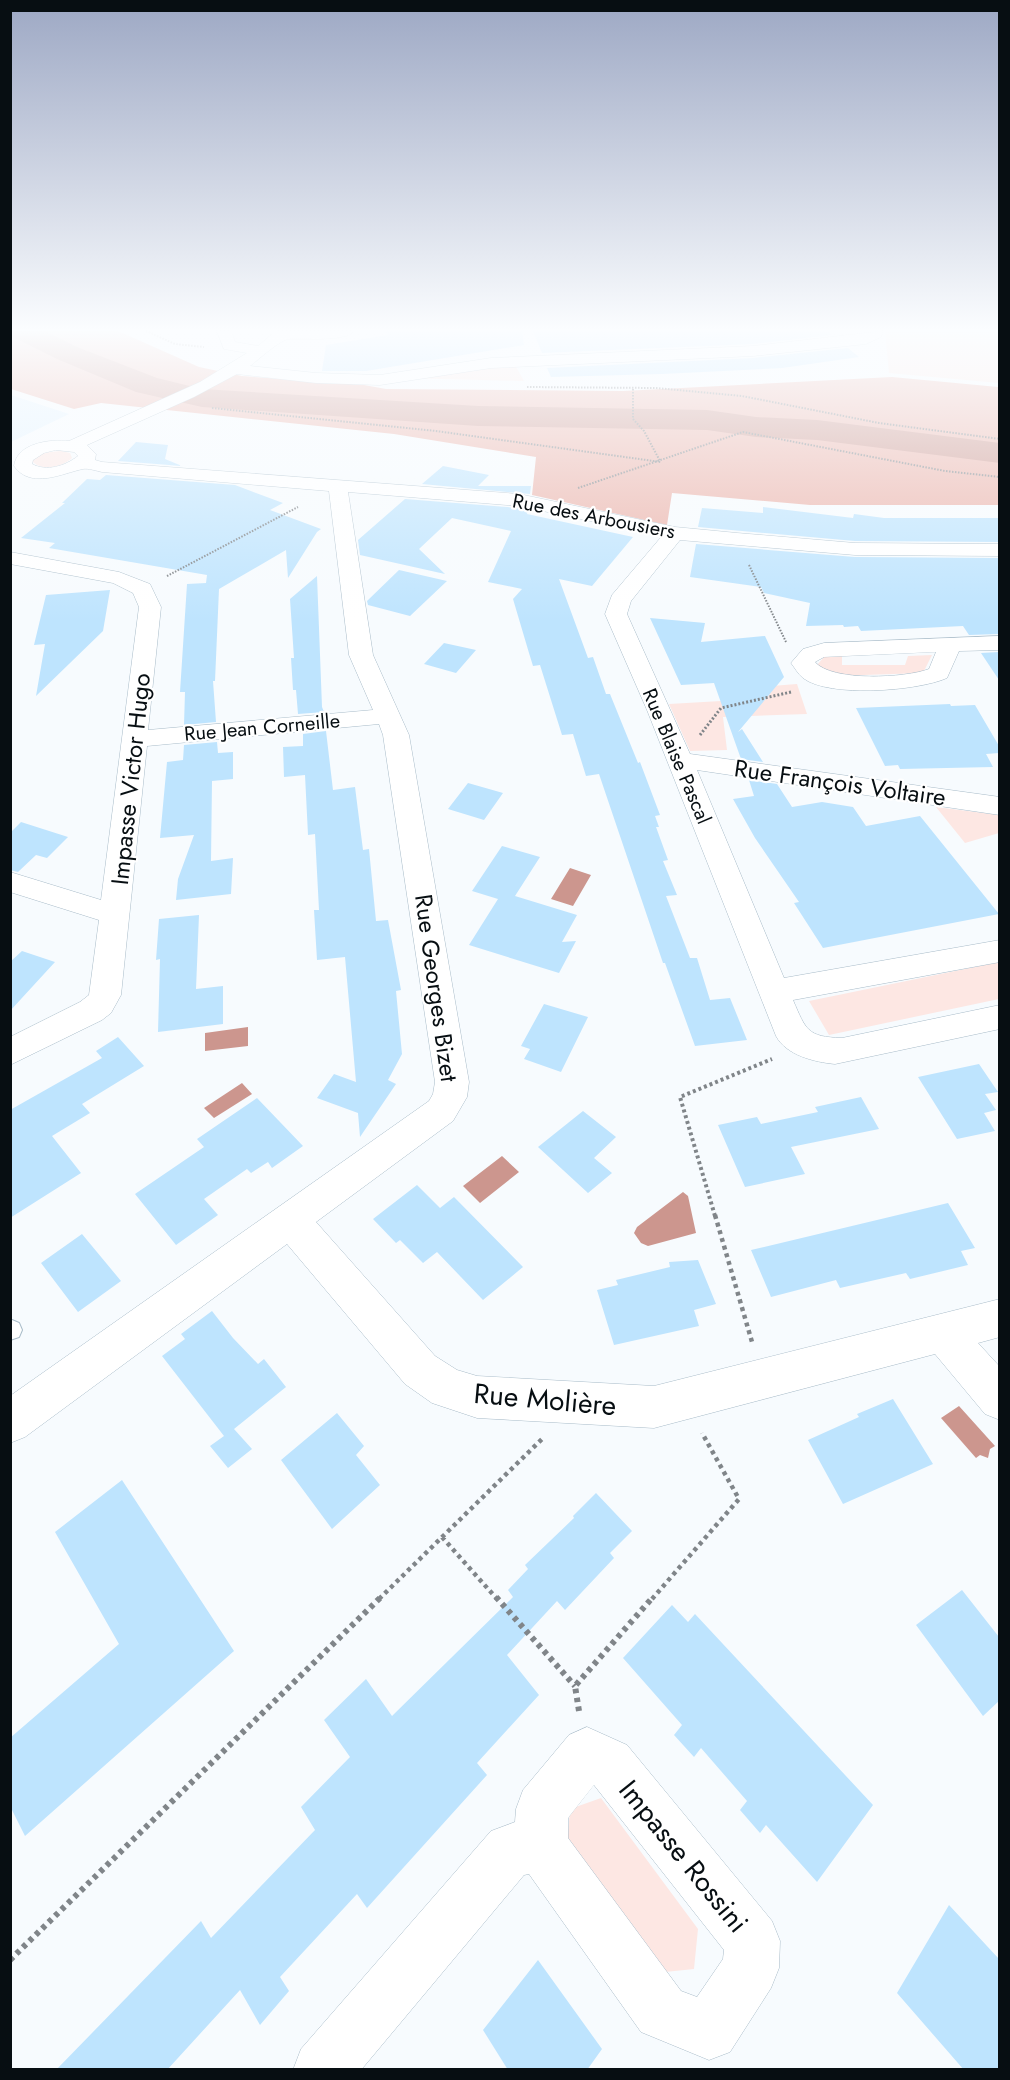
<svg xmlns="http://www.w3.org/2000/svg" width="1010" height="2080" font-family="Jost,sans-serif">
<rect width="100%" height="100%" fill="#f7fbfe"/>
<!-- built -->
<path fill="#e3f3fe" d="M11 395 69 414 11 442Z"/>
<!-- green -->
<path fill="#fde7e3" d="M885 331H999V383L889 373Z
M515 365 524 381 403 378Z
M61 451 70 453 72 458C62 467 42 472 32 461L41 453Z
M842 655V665H905L908 656 932 655 923 673 834 676 817 665 824 657Z
M797 684 807 714 723 717 727 750 690 751 669 704 721 701 722 690Z
M936 807 999 815V833L965 843Z
M999 962V999L829 1035 809 1001Z
M601 1798 698 1929 694 1969 665 1972 567 1847 570 1809Z"/>
<!-- forest -->
<path fill="#ebb3aa" d="M11 331H118L199 367 242 376 364 385 386 389 623 391 892 377 998 387 999 505H810L672 493 667 525 532 495 536 457 394 434 101 403 74 409 11 389Z"/>
<!-- water -->
<path fill="#cc968e" d="M570 868 591 875 573 906 551 899Z
M248 1027V1046L205 1051V1033Z
M242 1083 252 1094 214 1118 204 1108Z
M502 1156 519 1172 480 1203 463 1186Z
M683 1192 688 1196 696 1233 648 1246 641 1243 634 1233 637 1227Z
M959 1406 995 1446 990 1449 988 1458 980 1455 976 1458 941 1418Z"/>
<g fill="none" stroke-linecap="round" stroke-linejoin="round">
<!-- river -->
<path fill="#cc968e" fill-rule="evenodd" d="M10 331H45L77 347 157 378 202 389 478 406 707 410 756 417 817 420 1000 443V463L817 440 756 437 707 430 478 426 202 407 136 392 57 359 13 337Z"/>
</g>
<!-- building -->
<path fill="#bee4fe" d="M383 331H522L524 345 366 371H322L326 345 388 335Z
M533 331H827L832 335 753 344 542 353Z
M848 348 859 357 782 368 662 374 551 377 547 368 753 358Z
M136 442 168 445 165 459 182 466 118 461Z
M443 466 489 475 478 486H531L530 494 422 484Z
M106 475 235 485 283 503 270 510 321 529 317 532 288 578 286 550 219 589 215 681H213L216 722 184 725 185 692H180L187 584 206 583 207 575 49 548 55 543 21 538 65 503H62L87 479 100 480Z
M405 499 519 508 528 510 527 514 633 537 592 586 559 579 588 658 593 657 606 694H610L638 763 640 762 660 815 655 816 659 827H656L668 860 663 861 677 895 666 896 690 958H697L710 1000 730 998 747 1040 695 1046 665 963H663L599 774 586 776 573 734 562 735 540 665 533 666 529 653 513 599 522 589 488 582 511 531 452 518 419 549 445 574 360 555 358 540Z
M763 507 853 518 854 514 884 518H999V542L855 541 698 527 702 508 763 513Z
M696 544 855 557 999 558V634L969 635 963 626 861 631 858 626 844 627 843 625 806 626 810 603 764 593 761 587 690 577Z
M399 570 447 581 410 616 368 605 367 601Z
M317 576 322 707 324 712 298 714 296 690H293L291 658H294L290 599Z
M110 590 103 631 36 696 45 644 34 645 46 595Z
M650 618 705 623 701 642 765 636 784 677 738 732 742 729 763 762 741 759 714 683 681 685Z
M444 643 476 650 456 673 424 664Z
M999 652V680L981 653Z
M950 704 951 706 975 705 999 746V753L986 754 993 767 900 769 898 765 885 766 856 708Z
M326 731 333 790 355 787 363 850 369 849 376 921 388 920 401 990 396 991 402 1054 388 1080 396 1084 360 1137 358 1113 317 1098 334 1074 356 1082 345 957 317 960 314 910H319L315 834 308 835 305 775 284 777 283 747 303 746V734Z
M217 742 218 753 233 752V779L212 781 211 861 233 858 231 894 176 900 178 879 194 835 160 838 167 762 183 760 184 745Z
M749 780 777 784 792 807 822 802 853 807 866 826 920 816 999 914 823 948 794 903 799 902 755 838 733 799 754 796Z
M468 783 503 793 484 820 448 809Z
M21 822 68 837 47 858 36 855 18 872 10 870V833Z
M502 846 540 857 515 896 577 915 562 942 576 941 559 973 469 945 498 899 472 891Z
M199 915 196 989 223 986V1024L158 1032 160 959 156 960 159 919Z
M22 951 55 962 10 1011V962Z
M544 1004 588 1017 561 1072 524 1059 530 1049 521 1046Z
M118 1037 144 1066 82 1104 90 1113 52 1136 81 1173 10 1218V1110L102 1058 96 1051Z
M979 1064 998 1092 985 1094 996 1110 984 1113 995 1131 957 1139 918 1077Z
M861 1097 879 1129 791 1147 805 1174 745 1187 718 1125 757 1117 761 1124 818 1112 815 1107Z
M257 1098 303 1146 272 1168 268 1162 251 1173 247 1169 204 1199 218 1215 176 1245 135 1194 204 1147 197 1139Z
M583 1111 616 1137 594 1158 612 1173 588 1193 538 1147Z
M417 1185 440 1208 454 1197 523 1267 483 1300 437 1252 423 1263 400 1240 396 1243 373 1219Z
M948 1203 975 1248 961 1251 968 1265 910 1279 906 1273 840 1288 836 1280 771 1297 751 1250Z
M82 1234 121 1281 78 1312 41 1263Z
M698 1260 716 1304 694 1310 699 1326 614 1345 597 1290 618 1285 616 1280 670 1267 669 1262Z
M212 1311 233 1338 258 1364 264 1359 286 1387 234 1429 252 1449 228 1468 210 1446 224 1436 162 1356 185 1339 181 1334Z
M893 1399 933 1464 843 1504 808 1440 859 1417 857 1414Z
M337 1413 364 1446 356 1455 380 1485 332 1529 281 1460Z
M122 1480 234 1651 25 1836 10 1806V1738L119 1644 55 1532Z
M596 1493 632 1531 610 1553 614 1558 565 1610 557 1601 507 1655 539 1695 477 1763 487 1775 367 1908 357 1894 280 1977 289 1991 260 2025 240 1990 167 2070H56L201 1921 211 1938 315 1830 301 1807 350 1757 324 1720 366 1679 392 1716 513 1597 508 1590 528 1569 525 1565 574 1518 573 1516Z
M962 1590 999 1637V1701L983 1716 916 1625Z
M672 1605 688 1622 695 1614 873 1805 817 1882 766 1825 760 1833 740 1810 747 1801 701 1748 694 1757 674 1735 682 1725 623 1658Z
M949 1905 999 1959V2070H964L897 1993Z
M538 1960 602 2049 587 2070H508L483 2030Z"/>
<g fill="none" stroke-linecap="round" stroke-linejoin="round">
<defs>
<path id="service" d="M12 1320 19 1323 22 1330 19 1337 10 1340Z"/>
<path id="minor" d="M217 331H231L235 342 258 346 276 331H354C346 342 303 338 289 339 281 339 258 360 250 366L316 373 380 375 491 358 753 346 883 331 881 337 866 344 753 356 491 368 380 385 316 383 237 374 194 397 87 445 96 454 95 460 102 462 519 494 675 527 737 533 855 543 1000 544V556L855 555 680 540 631 601 627 614 690 754 1000 797V815L697 770 784 978 1000 940V962L793 1000C806 1030 807 1037 842 1038L1000 1005V1029L835 1064C814 1062 786 1055 776 1036L647 710 605 614 612 595 662 536 519 506 348 492 373 655 409 735 469 1082 467 1097 453 1121 316 1222 435 1356 457 1370 477 1376 654 1386 1000 1299V1337L978 1343 1000 1367V1420L985 1414 935 1354 654 1428 477 1418 432 1403 405 1384 287 1244 25 1437 10 1443V1396L429 1101 433 1094 435 1082 383 735 379 724 147 746 121 995 111 1013 102 1020 10 1065V1037L80 1002 89 995 99 920 10 892V872L101 900 139 607 133 593 113 583 10 564V552L119 572 150 584 161 607 148 730 373 710 349 655 329 491 102 472C97 471 88 468 83 469 63 473 31 490 14 466 17 443 50 439 69 441L200 382 247 353 224 349ZM56 450 74 452 78 456C65 466 47 472 32 464L33 460 44 453Z
M1000 636V650L959 651 947 678C918 691 829 698 803 678 798 674 795 668 791 663L803 649 824 643ZM936 652 929 669C906 678 832 682 815 662L824 657Z
M587 1727 627 1745 772 1921 780 1941 779 1968 771 1988 730 2052 709 2060 641 2032 529 1874 524 1875 361 2070H293L301 2049 491 1831 515 1822 516 1809 523 1790 569 1735ZM594 1785 724 1950 723 1959 697 1997 681 1991 568 1838V1818Z"/>
</defs>
<!-- service casing -->
<use href="#service" stroke="#a9bcc9" stroke-width="2"/>
<!-- minor casing -->
<use href="#minor" stroke="#a9bcc9" stroke-width="1"/>
<!-- path-far4 -->
<path stroke="#808589" stroke-width="2" stroke-dasharray="1.5 1.5" stroke-linecap="butt" d="M146 331 175 344 204 347
M527 387 656 388 742 396 879 423 1000 439
M633 389V419L644 431 660 461
M212 408 436 431 661 462
M578 488 743 432 945 471 1000 477
M749 565 786 642
M167 576 298 507"/>
<!-- path-far3 -->
<path stroke="#808589" stroke-width="3" stroke-dasharray="2 2" stroke-linecap="butt" d="M700 735 721 708 791 692"/>
<!-- path-far2 -->
<path stroke="#808589" stroke-width="4" stroke-dasharray="3 3" stroke-linecap="butt" d="M715 1216 680 1097 772 1059"/>
<!-- path-far1 -->
<path stroke="#808589" stroke-width="4.5" stroke-dasharray="4 4" stroke-linecap="butt" d="M715 1215 752 1342
M442 1537 497 1599
M379 1599 542 1439
M652 1599 739 1499 702 1433"/>
<!-- path -->
<path stroke="#808589" stroke-width="6" stroke-dasharray="4.5 4.5" stroke-linecap="butt" d="M496 1597 575 1686
M579 1711 575 1686 653 1597
M10 1960 381 1597"/>
<!-- service -->
<use href="#service" fill="#fff" fill-rule="evenodd"/>
<!-- minor -->
<use href="#minor" fill="#fff" fill-rule="evenodd"/>
</g>
<!-- sky -->
<linearGradient id="sky" x2="0" y2="1"><stop stop-color="#9da8c4"/><stop offset="0.53" stop-color="#fbfdff"/><stop offset="1" stop-color="#fbfdff" stop-opacity="0"/></linearGradient>
<rect width="1010" height="622" fill="url(#sky)"/>
<g text-anchor="middle" stroke-width="4.5" stroke-linejoin="round" paint-order="stroke">
<!-- far-street labels -->
<g font-size="20" fill="#070e12" stroke="#fff">
<text transform="translate(594 516) rotate(11)" y="7">Rue des Arbousiers</text>
<text transform="translate(262 727) rotate(-5)" y="7">Rue Jean Corneille</text>
<text transform="translate(677 756) rotate(67)" y="7">Rue Blaise Pascal</text>
</g>
<!-- street labels -->
<g font-size="24" fill="#070e12" stroke="#fff">
<text transform="translate(131 779) rotate(-84)" y="8">Impasse Victor Hugo</text>
<text transform="translate(840 783) rotate(8)" y="8">Rue François Voltaire</text>
<text transform="translate(436 988) rotate(82)" y="8">Rue Georges Bizet</text>
</g>
<!-- near-street labels -->
<g font-size="28" fill="#070e12" stroke="#fff">
<text transform="translate(545 1399) rotate(5)" y="10">Rue Molière</text>
<text transform="translate(684 1856) rotate(51)" y="10">Impasse Rossini</text>
</g>
</g>
<!-- border -->
<rect width="1010" height="2080" fill="none" stroke="#070e12" stroke-width="24"/>
</svg>
